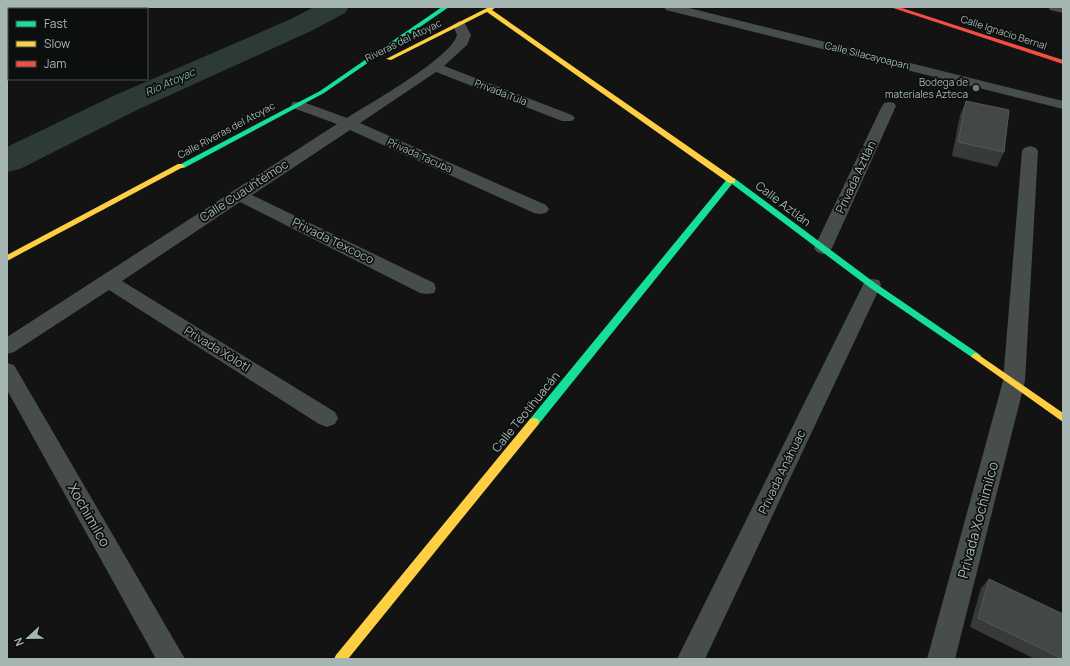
<svg xmlns="http://www.w3.org/2000/svg" width="1070" height="666" font-family="Manrope,sans-serif">
<rect width="100%" height="100%" fill="#131313"/>
<g fill="none" stroke-linecap="round" stroke-linejoin="round">
<!-- river -->
<path fill="#2c3b35" fill-rule="evenodd" d="M314 7H349L345 13 311 31 137 110 20 169 7 172V147L113 96 291 19Z"/>
<!-- lane -->
<path fill="#474c4c" fill-rule="evenodd" d="M34 7 31 9H22L25 7Z
M9 12V16L7 17V13Z"/>
<!-- street -->
<path fill="#474c4c" fill-rule="evenodd" d="M664 7H685L1063 101V109L666 10Z
M1048 7H1063V13L1050 10Z
M459 21 464 22 471 35 467 45 444 66 572 115 575 118 572 121H562L436 72 360 123 546 205 549 209 546 213 540 214 534 213 350 130 252 195 434 283 436 288 434 293 427 294 420 293 240 202 122 281 335 412 338 418 335 424 327 427 319 424 109 290 14 352 7 354V337L337 124 293 108 291 105 293 102H303L347 118C370 103 451 58 457 35L453 25Z
M889 102 894 103 896 106 832 248 829 252 823 254 817 252 814 248 882 106 884 103Z
M1030 146 1036 148 1038 151 1025 381 955 659H927L1003 381 1022 151 1024 148Z
M872 279 879 280 881 285 705 659H677L863 285 865 280Z
M7 363 14 365 185 659H156L7 390Z"/>
<!-- fast -->
<path fill="#16e098" fill-rule="evenodd" d="M442 7H449L324 93 184 168H181L177 166 320 91Z
M728 178H734L875 283 979 354 981 356 979 358H973L869 287 732 184 538 425 534 426 530 425 529 422 530 419Z"/>
<!-- slow -->
<path fill="#ffcf43" fill-rule="evenodd" d="M135 7H143L140 9H132Z
M489 7H496L492 10 735 179V183H729L487 12 391 60 386 59Z
M9 54V58L7 59V55Z
M178 164H181L185 166 7 261V255Z
M976 353 1063 413V422L973 358 971 356 973 354Z
M534 418 538 419 539 422 538 425 348 659H334L336 655 530 419Z"/>
<!-- jam -->
<path fill="#f24e42" fill-rule="evenodd" d="M890 7H899L1063 60V64Z"/>
</g>
<!-- wall -->
<path fill="#373a39" d="M966 101 1004 152 997 167 952 156 960 115Z
M989 579 1063 659H1035L970 627 981 588Z"/>
<!-- building -->
<path fill="#434746" stroke="#525957" d="M966 101 1009 110 1004 152 958 142Z
M989 579 1063 614V659L978 618Z"/>
<!-- markers -->
<circle fill="#717c7a" stroke="#0d0f0f" stroke-width="1.5" cx="976" cy="88" r="4"/>
<g text-anchor="middle" stroke-width="3.5" stroke-linejoin="round" paint-order="stroke">
<!-- far-street labels -->
<g font-size="10" fill="#a4b5b2" stroke="#0d0f0f">
<text transform="translate(1004 32) rotate(18)" y="4">Calle Ignacio Bernal</text>
<text transform="translate(403 40) rotate(-26)" y="4">Riveras del Atoyac</text>
<text transform="translate(867 55) rotate(14)" y="4">Calle Silacayoapan</text>
<text transform="translate(501 92) rotate(21)" y="4">Privada Tula</text>
<text transform="translate(226 130) rotate(-28)" y="4">Calle Riveras del Atoyac</text>
<text transform="translate(420 155) rotate(24)" y="4">Privada Tacuba</text>
</g>
<!-- far-poi labels -->
<g font-size="10" fill="#a4b5b2" stroke="#0d0f0f" text-anchor="end">
<text x="968" y="86">Bodega de<tspan x="968" dy="12">materiales Azteca</tspan></text>
</g>
<!-- far-water labels -->
<g font-size="11" font-style="italic" fill="#7ab19c" stroke="#0d0f0f">
<text transform="translate(170 82) rotate(-24)" y="4">Río Atoyac</text>
</g>
<!-- street labels -->
<g font-size="12" fill="#a4b5b2" stroke="#0d0f0f">
<text transform="translate(856 177) rotate(-65)" y="4">Privada Aztlán</text>
<text transform="translate(244 191) rotate(-33)" y="4">Calle Cuauhtémoc</text>
<text transform="translate(783 204) rotate(37)" y="4">Calle Aztlán</text>
<text transform="translate(333 241) rotate(26)" y="4">Privada Texcoco</text>
<text transform="translate(217 349) rotate(32)" y="4">Privada Xólotl</text>
<text transform="translate(526 412) rotate(-51)" y="4">Calle Teotihuacán</text>
<text transform="translate(782 472) rotate(-64)" y="4">Privada Anáhuac</text>
</g>
<!-- near-street labels -->
<g font-size="14" fill="#a4b5b2" stroke="#0d0f0f">
<text transform="translate(89 515) rotate(60)" y="5">Xochimilco</text>
<text transform="translate(978 520) rotate(-75)" y="5">Privada Xochimilco</text>
</g>
</g>
<!-- border -->
<rect width="1070" height="666" fill="none" stroke="#a4b5b2" stroke-width="16"/>
<!-- legend -->
<rect x="8" y="8" width="140" height="72" fill="#0d0f0f" stroke="#495150"/>
<rect x="16" y="21" width="20" height="6" fill="#16e098" stroke="#495150"/>
<text x="44" y="28" font-size="12" fill="#a4b5b2">Fast</text>
<rect x="16" y="41" width="20" height="6" fill="#ffcf43" stroke="#495150"/>
<text x="44" y="48" font-size="12" fill="#a4b5b2">Slow</text>
<rect x="16" y="61" width="20" height="6" fill="#f24e42" stroke="#495150"/>
<text x="44" y="68" font-size="12" fill="#a4b5b2">Jam</text>
<!-- north arrow -->
<g transform="translate(28 638) rotate(248)" stroke="#0d0f0f" stroke-width="3" paint-order="stroke">
<path d="M0-3L7 15L0 10L-7 15Z" fill="#a4b5b2"/>
<text y="-6" font-size="11" font-weight="bold" text-anchor="middle" fill="#a4b5b2">N</text>
</g>
</svg>
